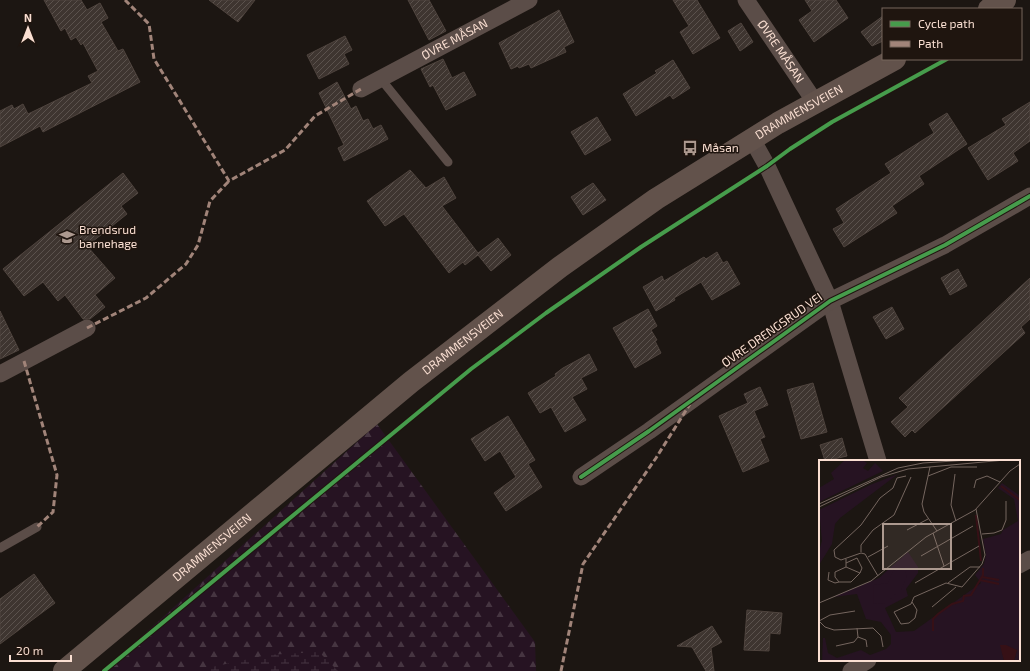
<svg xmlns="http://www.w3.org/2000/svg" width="1030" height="671" font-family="'Exo 2',sans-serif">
<defs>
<pattern id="forest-firs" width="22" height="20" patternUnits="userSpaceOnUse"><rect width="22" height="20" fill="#261322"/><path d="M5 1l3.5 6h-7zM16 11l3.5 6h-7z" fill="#463541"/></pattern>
<pattern id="wetland-marsh" width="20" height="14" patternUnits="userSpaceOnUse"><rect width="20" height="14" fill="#261322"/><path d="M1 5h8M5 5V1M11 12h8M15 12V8" fill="none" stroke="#463541"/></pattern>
<pattern id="building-hatch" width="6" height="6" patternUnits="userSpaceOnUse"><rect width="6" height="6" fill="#3e3530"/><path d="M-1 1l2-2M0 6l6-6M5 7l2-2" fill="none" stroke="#5b524d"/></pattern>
</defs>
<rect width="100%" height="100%" fill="#1c1612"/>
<!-- forest -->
<path fill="url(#forest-firs)" d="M377 424 535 642 536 671H103Z"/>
<!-- wetland -->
<path fill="url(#wetland-marsh)" d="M319 652 338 671H204L207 668 267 655Z"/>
<!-- building -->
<path fill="url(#building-hatch)" stroke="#4f443e" d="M44 0H81L87 10 100 3 108 18 101 22 118 51 123 49 140 82 43 132 40 126 0 147V111L12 105 14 109 23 104 28 114 92 83 88 76 98 71 83 43 81 45 76 37 71 40 65 28 61 31Z
M209 0H255L238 22Z
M408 0H429L446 31 429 40Z
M673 0H697L720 38 693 54 680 32 689 26Z
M805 0H836L848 18 814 42 799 20 812 11Z
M559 10 574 42 564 47 566 52 531 68 529 64 519 68 518 66 511 69 499 43Z
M883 16V41L872 46 861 32Z
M741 23 753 42 740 51 728 31Z
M345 36 352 50 344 54 349 64 319 79 307 55Z
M443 59 452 78 464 72 476 95 446 110 433 85 430 87 421 69Z
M673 60 690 88 673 99 670 95 636 116 623 94 657 73 655 71Z
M337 82 351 109 356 106 363 121 368 119 373 129 381 125 388 139 344 161 338 148 344 145 319 93Z
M1030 102V141L1013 153 1018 161 988 180 968 148 1006 125 1002 119Z
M947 113 967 144 919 176 924 184 892 206 897 213 844 247 833 229 844 223 836 209 891 173 885 164 934 133 929 124Z
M597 117 611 140 585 155 571 132Z
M410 170 426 188 444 177 456 198 442 206 478 253 498 238 511 255 491 271 478 255 465 265 463 262 449 273 404 214 385 226 367 201Z
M123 173 138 193 121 206 127 214 87 246 115 278 95 295 105 307 90 319H83L65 295 58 301 43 282 24 296 3 269Z
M593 183 606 200 583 215 571 197Z
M717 252 723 263 727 261 740 284 712 300 701 282 674 298 675 300 656 311 643 287 662 276 664 281 704 257 706 259Z
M958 269 967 286 950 295 941 278Z
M1030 278V319L1021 327 1025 333 915 433 912 430 905 437 891 422 908 407 899 398Z
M892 307 904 329 886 339 873 317Z
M648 309 657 326 651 330 657 340 655 341 661 353 635 368 613 328Z
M0 311 19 350 0 359Z
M589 354 597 370 581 378 587 389 572 397 586 420 565 432 551 407 540 413 528 393 556 376 555 374 563 368Z
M813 383 827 432 801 439 787 390Z
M760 387 768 405 754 411 765 437 760 439 769 461 743 472 719 416 748 403 744 394Z
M508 416 535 460 528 464 542 487 506 511 494 493 516 477 500 451 485 461 471 439Z
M842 438 847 456 825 461 820 445Z
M34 574 55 603 0 644V599Z
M747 610 782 613 780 634 770 633 769 651 744 650Z
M712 626 722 642 711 648 714 671H706L692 647 677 646Z"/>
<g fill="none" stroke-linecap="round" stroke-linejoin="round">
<!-- service -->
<path stroke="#5b4d48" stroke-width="9" d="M380 78 448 162
M0 548 37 527"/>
<!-- minor -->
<g stroke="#5b4d48" stroke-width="17">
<path id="s1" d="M746 0 815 102"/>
<path id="s2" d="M361 89 529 0"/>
<path d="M752 139 767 166 830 301 878 461"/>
<path d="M0 374 87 328"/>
<path d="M581 477 649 431 830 301 945 245 1030 196"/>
<path d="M1019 565 1030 559"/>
<path d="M851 671 868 660"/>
</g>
<!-- secondary -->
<g stroke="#62524b" stroke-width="22">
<path d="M989 9 1005 0"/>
<path id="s3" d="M64 671 411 382 560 267 656 199 778 123 895 59"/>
</g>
<!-- quiet -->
<path stroke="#a18479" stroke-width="3" stroke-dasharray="6 3" stroke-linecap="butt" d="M125 0 149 24 154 59 229 181 285 150 315 116 361 89
M87 328 146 298 186 264 198 245 210 201 229 181
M24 361 57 475 53 512 37 527
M561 671 583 564 656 458 690 404"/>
<defs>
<path id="cycleway" d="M581 477 649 431 830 301 945 245 1030 196
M104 671 471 369 546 313 641 247 767 166 790 149 832 122 947 59"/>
</defs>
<!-- cycleway casing -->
<use href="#cycleway" stroke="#1f150f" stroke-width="6"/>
<!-- cycleway -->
<use href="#cycleway" stroke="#469c4c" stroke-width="4"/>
</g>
<!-- icons -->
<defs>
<symbol id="bus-bare" viewBox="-9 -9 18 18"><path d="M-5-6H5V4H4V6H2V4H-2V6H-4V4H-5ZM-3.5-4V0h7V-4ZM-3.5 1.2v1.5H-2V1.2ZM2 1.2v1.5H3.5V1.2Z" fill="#ac998f" stroke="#1f150f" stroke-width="2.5" paint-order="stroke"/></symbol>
<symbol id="school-bare" viewBox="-9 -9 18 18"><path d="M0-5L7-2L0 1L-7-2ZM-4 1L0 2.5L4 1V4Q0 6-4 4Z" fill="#ac998f" stroke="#1f150f" stroke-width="2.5" paint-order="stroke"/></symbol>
</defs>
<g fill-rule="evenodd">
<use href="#bus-bare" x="679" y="137" width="22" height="22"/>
<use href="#school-bare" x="56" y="226" width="22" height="22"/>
</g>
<g text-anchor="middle" stroke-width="3" stroke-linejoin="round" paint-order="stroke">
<!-- street labels -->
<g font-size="12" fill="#fadfd2" stroke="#1f150f">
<text dy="4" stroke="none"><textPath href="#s2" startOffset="106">ØVRE MÅSAN</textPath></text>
<text dy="4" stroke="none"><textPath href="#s1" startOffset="62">ØVRE MÅSAN</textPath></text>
<text dy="4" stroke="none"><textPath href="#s3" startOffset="925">DRAMMENSVEIEN</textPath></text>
<text transform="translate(772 330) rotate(-35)" y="4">ØVRE DRENGSRUD VEI</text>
<text dy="4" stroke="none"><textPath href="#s3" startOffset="517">DRAMMENSVEIEN</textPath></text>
<text dy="4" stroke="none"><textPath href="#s3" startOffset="193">DRAMMENSVEIEN</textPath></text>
</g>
<!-- poi labels -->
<g font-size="12" fill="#fadfd2" stroke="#1f150f" text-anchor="start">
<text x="702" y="152">Måsan</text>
<text x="79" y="234">Brendsrud<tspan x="79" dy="14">barnehage</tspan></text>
</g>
</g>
<!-- overview -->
<g transform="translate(819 460)">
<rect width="201" height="201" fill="#1c1612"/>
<path d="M26 0H43L48 3 44 8 49 11 56 3 64 11 0 42V28L15 19 12 13ZM79 14 21 58 16 64 13 84 0 105V91L3 81 0 50 51 25ZM183 23 201 36V201H195L198 190 182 185 185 201H3L4 178H6L9 193 18 198 42 190 51 195 67 189 72 184V175L62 162 47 159 38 134 14 137 60 118 89 92 99 107V113L87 129 89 136 66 148 77 172 95 171 162 123 156 115 165 104 167 95 164 79 182 74 184 70 199 61 195 39 179 28Z" fill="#261322"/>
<path d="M85 107 88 116 82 130 66 143 54 144 55 125 69 123 74 111Z" fill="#261322"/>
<path d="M181 185H187L198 190 195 201H185Z" fill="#361016"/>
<path fill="none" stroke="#361016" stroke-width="2" d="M182 26 201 40M157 55 162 101M163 117 180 120M161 120 180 124M114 171V159L119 154 133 144 144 141 145 136 152 135 164 115V108"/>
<path fill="none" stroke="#75665f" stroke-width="1" d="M111 7 103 44 105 52 118 71M136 14 132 45 137 61M109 16 132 7H158M155 28 157 20 168 16 181 22M0 44 79 8 104 3 150 0M0 47 62 17 89 9 186 0M88 70 109 59M114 73 125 106M163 74 175 73 183 70 187 60V41M42 92V85L54 70 75 55 92 17M102 96 154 66M49 97 69 86M27 99V107L41 113 32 122H20L16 117V112L27 107M27 103 38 98 43 108 41 113M10 112 9 120 16 123 20 122M59 116 46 94 42 93 22 100 16 97 15 90 42 65 61 38 74 28 78 18 87 16M96 123 160 86M129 123 151 107H161M93 142 98 150 96 158 90 163 82 164 75 152 92 144 95 137 127 123 143 127 163 104 166 95 157 49M0 143 52 121 107 77 156 50 191 11 201 4M113 147 137 127M0 161 6 167 15 170 54 168 62 176 64 187M0 161 11 155 36 151M39 177 47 180 48 187M17 186 35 182 39 177 38 168"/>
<path fill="#ac998f" fill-opacity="0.15" stroke="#ac998f" stroke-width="2" d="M64 64H132V109H64Z"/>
<rect width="201" height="201" fill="none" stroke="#fadfd2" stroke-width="2"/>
</g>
<!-- legend -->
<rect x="882" y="8" width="140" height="52" fill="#1f150f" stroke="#77665d"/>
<rect x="890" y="21" width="20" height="6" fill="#469c4c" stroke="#77665d"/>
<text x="918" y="28" font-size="12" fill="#fadfd2">Cycle path</text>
<rect x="890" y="41" width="20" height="6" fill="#a18479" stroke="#77665d"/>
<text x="918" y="48" font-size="12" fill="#fadfd2">Path</text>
<!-- north arrow -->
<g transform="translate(28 28)" stroke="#1f150f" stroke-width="3" paint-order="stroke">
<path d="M0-3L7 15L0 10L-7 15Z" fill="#fadfd2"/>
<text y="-6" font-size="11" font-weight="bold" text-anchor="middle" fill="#fadfd2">N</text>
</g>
<!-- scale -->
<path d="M10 655v6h61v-6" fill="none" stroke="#fadfd2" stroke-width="2"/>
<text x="16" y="655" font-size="12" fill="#fadfd2" stroke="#1f150f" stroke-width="3" paint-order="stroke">20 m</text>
</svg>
